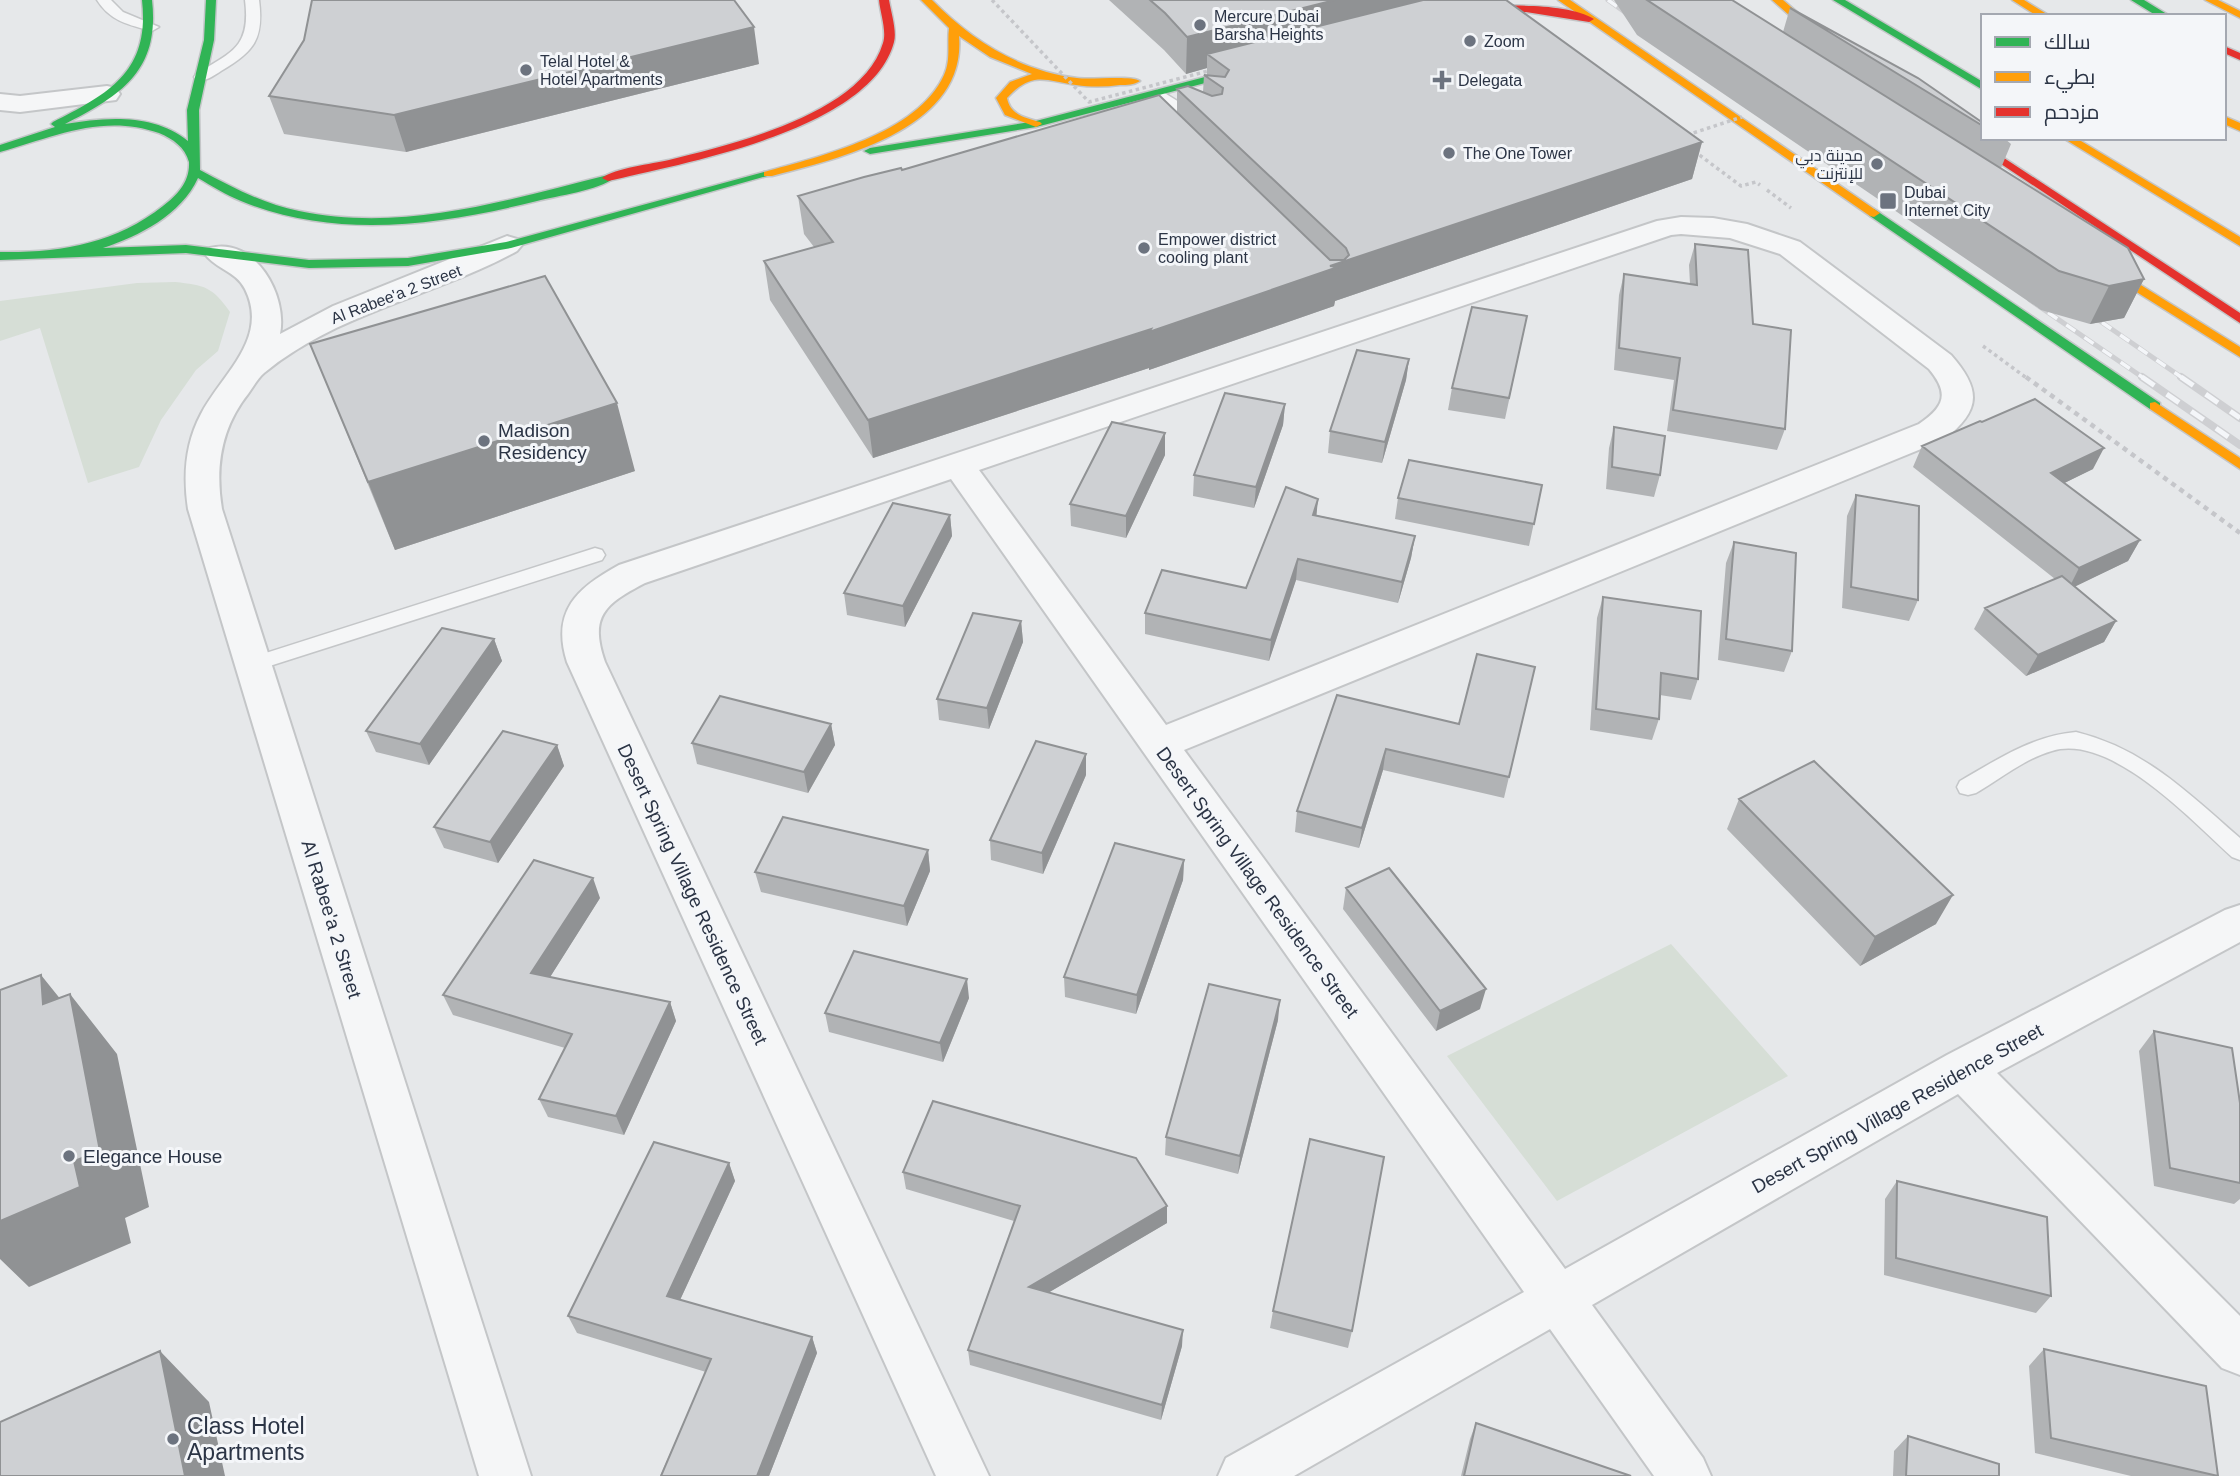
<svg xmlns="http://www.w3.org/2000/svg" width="2240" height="1476" font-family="Helvetica,Cairo,sans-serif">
<rect width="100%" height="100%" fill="#e6e8ea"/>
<!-- green -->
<path fill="#d6ded6" d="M175 282C204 285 213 287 230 312L218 351 196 370 161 420 139 467 88 483 40 328 0 341V301L137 283Z
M1671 944 1788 1076 1557 1201 1447 1056Z"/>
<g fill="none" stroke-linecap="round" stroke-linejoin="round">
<defs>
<path id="lane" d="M97 0H111L123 12 159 27 152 31C129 25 110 21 97 0Z
M245 0H259C264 39 254 52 221 71 213 76 206 82 196 80L194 77 196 74C232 52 251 47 245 0Z
M1158 89 1205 118 1207 121 1205 124H1195L1153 96 1151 93Z
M595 548 602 550 605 555 602 560 254 671 247 669 244 664 247 659Z
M2076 732C2145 749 2188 793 2240 838V860L2232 857C2192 821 2111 733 2052 751 2024 759 2000 779 1976 793L1968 795 1960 793 1957 787 1960 781C1998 759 2032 736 2076 732Z"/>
<path id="street" d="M107 86 116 88 120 94 116 100 20 112 0 110V94L20 96Z
M1681 217 1713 218 1747 224 1800 242 1951 355C1982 390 1981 411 1943 440L1184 750 1565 1269 1947 1055 2225 910 2240 905V942L1997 1073 2240 1316V1375L2222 1368 1958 1094 1592 1305 1703 1458 1711 1476H1654L1550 1329 1294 1476H1218L1226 1458 1524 1292 951 479 645 583C605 604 589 616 605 662L989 1476H936L567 662C551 611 577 588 619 565L1657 221ZM1681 234 1730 238 1780 254 1929 369C1950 394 1944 407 1919 424L1166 725 979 470 1671 235Z
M507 236 517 239 522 245 517 251C435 296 338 312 264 373 258 378 253 387 248 394 221 428 215 467 222 509L531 1476H479L188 509C183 476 185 444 201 414 221 375 270 339 245 289 236 271 216 269 205 254L210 248C255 236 288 296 280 334L333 306Z"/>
<path id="fast" d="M142 0H152C160 70 122 95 65 124 105 117 154 113 188 141L187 110 204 40 206 0H216L214 40 199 110 200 170C232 187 263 204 299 211 404 233 507 200 608 175L614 178C599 190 557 196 537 201 440 225 337 240 241 201 226 195 212 186 198 178 181 215 139 236 103 248L186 245 309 260 408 258 506 242 764 172 774 174 511 248 408 266 309 268 186 253 0 260V252C59 253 115 244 163 206 177 195 190 182 189 162 185 147 173 139 159 133 103 113 53 137 0 152V145L55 127 51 124 53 122C110 93 150 71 142 0Z
M1833 0H1845L1983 82V90Z
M2131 0H2144L2170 16H2157Z
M1255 64 1259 65V69L1036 127 870 154 864 151 870 148 1036 121Z
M1874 209 2160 403V409H2150L1870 216 1868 213Z"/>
<path id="slow" d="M921 0H932C971 40 1020 71 1077 78 1092 80 1131 75 1140 81 1134 85 1127 85 1120 85 1105 87 1090 87 1076 85 1044 80 1032 71 1007 98 1010 115 1026 118 1040 122L1042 124 1036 127 1005 115 996 98 1010 82 1032 74 990 57 959 36C967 129 841 158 772 176H764V172C821 156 917 134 944 75 951 60 947 43 949 28Z
M1558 0H1570L1880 213 1874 217 1870 216Z
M1772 0H1783L1832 42V46H1824Z
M2012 0H2024L2050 16H2037Z
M2205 0H2218L2240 11V18Z
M2224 116 2240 123V131L2224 124Z
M2063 138H2076L2240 237V246Z
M2096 257 2240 347V357L2092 264V258Z
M2155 402 2240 458V469L2150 409V403Z"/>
<path id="jam" d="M879 0H889C891 12 897 31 894 42 871 130 684 163 608 181L602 178C615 168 652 164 669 160 733 144 862 114 883 43 887 31 880 12 879 0Z
M1494 6C1521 5 1572 5 1594 19L1589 22 1526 12 1462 16 1457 13 1462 10Z
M2224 46 2240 53V60L2224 53Z
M1960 129 2240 313V323L1956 134V130Z"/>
</defs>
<!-- lane casing -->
<use href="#lane" stroke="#c4c6c8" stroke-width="3"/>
<!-- street casing -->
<use href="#street" stroke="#c4c6c8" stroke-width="4"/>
<!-- fast casing -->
<use href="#fast" stroke="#c4c6c8" stroke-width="3"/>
<!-- slow casing -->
<use href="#slow" stroke="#c4c6c8" stroke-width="3"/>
<!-- jam casing -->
<use href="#jam" stroke="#c4c6c8" stroke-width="3"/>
<!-- path-far1 -->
<path stroke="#c5c6ca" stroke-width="3.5" stroke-dasharray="3.5 3.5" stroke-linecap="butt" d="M1694 151 1741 186 1756 182 1760 185
M1767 190 1791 208
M1983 346 2028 379"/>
<!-- path -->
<path stroke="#c5c6ca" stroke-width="4.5" stroke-dasharray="5 5" stroke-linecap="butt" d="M2026 377 2240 533"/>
<!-- lane -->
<use href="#lane" fill="#f5f6f7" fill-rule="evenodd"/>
<!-- street -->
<use href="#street" fill="#f5f6f7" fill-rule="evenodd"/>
<!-- fast -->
<use href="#fast" fill="#30b455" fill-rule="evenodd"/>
<!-- slow -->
<use href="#slow" fill="#ff9f0a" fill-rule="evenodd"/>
<!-- jam -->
<use href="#jam" fill="#e5322d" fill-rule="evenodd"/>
<defs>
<path id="rail-far1" d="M1608 0 1633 18
M2030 300 2145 379
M2084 310 2184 379"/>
<path id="rail" d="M2142 377 2240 445
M2181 377 2240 418"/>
</defs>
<!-- rail-far1 casing -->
<use href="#rail-far1" stroke="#cecfd2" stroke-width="5"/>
<!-- rail casing -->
<use href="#rail" stroke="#cecfd2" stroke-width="8"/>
<!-- rail-far1 -->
<use href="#rail-far1" stroke="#f4f6f9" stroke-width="3.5" stroke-dasharray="11" stroke-linecap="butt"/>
<!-- rail -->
<use href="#rail" stroke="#f4f6f9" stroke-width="5" stroke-dasharray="15" stroke-linecap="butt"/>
<!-- path-bridge -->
<path stroke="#c5c6ca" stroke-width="3.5" stroke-dasharray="3.5 3.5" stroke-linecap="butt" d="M992 0 1089 102 1212 70
M1687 135 1742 117"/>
</g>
<!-- wall -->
<path fill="#b1b3b5" d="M1109 0H1506L1702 142 1692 179 1335 301 1334 306 1149 370V368L873 458 770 300 764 261 814 247 804 234 798 196 902 170 1177 113V89L1203 92 1204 75 1207 76V68L1186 74 1164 50Z
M1614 0H1732L1783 32 1790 8 1983 123V138H2004L2011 144 2001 168 2144 279 2124 318 2090 324 2041 310 1637 35Z
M759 64 406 152 284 134 269 96Z
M1695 244 1753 324 1785 429 1777 450 1667 431 1674 380 1614 370 1619 295 1624 274 1690 284 1689 265Z
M1527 316 1505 419 1448 410 1452 388Z
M310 344 635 471 395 550Z
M1409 359 1406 380 1382 463 1328 453 1330 431Z
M1285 404 1283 425 1254 508 1193 496 1194 475Z
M1982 422 2093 469 2064 483 2140 540 2128 561 2075 586 2116 621 2104 642 2026 676 1974 629 1985 608 2055 579 1913 467 1922 446Z
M1614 427 1660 475 1654 497 1606 489 1609 448Z
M1165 433V455L1126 538 1071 526 1070 504Z
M1542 485 1529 546 1395 519 1398 498Z
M1856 495 1918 600 1909 621 1842 608 1847 516Z
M1318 499 1316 515 1415 536 1411 558 1398 603 1296 580 1269 661 1145 634V613L1246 588Z
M950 515 952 536 905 627 847 615 844 593Z
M1734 542 1792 651 1784 672 1718 660 1726 563Z
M1603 597 1698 679 1691 700 1660 695 1659 719 1652 740 1590 730 1597 618Z
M1021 621 1023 642 989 729 939 720 937 699Z
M494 639 502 661 429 765 376 752 366 731Z
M1535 667 1504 798 1383 770 1359 848 1295 832 1297 811 1337 695 1459 724Z
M831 724 835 745 808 793 697 764 692 743Z
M557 745 564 766 498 863 444 848 434 827Z
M1086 775 1043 874 991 860 990 840Z
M1739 799 1936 924 1860 966 1727 829Z
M928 850 930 871 907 926 761 892 755 872Z
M1184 860 1183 880 1136 1014 1065 997 1064 977Z
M1346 888 1480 1009 1436 1031 1343 909Z
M600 898 550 977 670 1002 676 1021 624 1135 548 1117 539 1099 565 1048 453 1015 443 995Z
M969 998 943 1062 829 1032 825 1013Z
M1278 1020 1238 1174 1165 1155 1166 1137Z
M2154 1031 2240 1103V1199L2234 1204 2154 1186 2139 1051Z
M729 1163 735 1181 680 1300 812 1337 817 1353 769 1476H660L706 1372 577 1333 568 1316Z
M903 1172 1167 1223 1049 1292 1182 1346 1161 1420 970 1365 968 1350 1014 1221 906 1189Z
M1897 1181 2051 1296 2036 1313 1884 1275 1885 1199Z
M1273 1311 1352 1331 1348 1348 1270 1328Z
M2044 1349 2218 1476H2131L2035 1453 2029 1366Z
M1476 1423 1631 1476H1461L1470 1439Z
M1908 1436 1999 1476H1893L1894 1451Z"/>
<!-- shaded-wall -->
<path fill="#909294" d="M1335 0H1447L1207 54V68L1186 74 1187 37Z
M754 27 759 64 406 152 394 115Z
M1702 142 1692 179 1335 301 1334 306 1149 370V368L873 458 868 420Z
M2144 279 2124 318 2090 324 2109 286Z
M1409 359 1406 380 1382 463 1385 442Z
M617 403 635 471 395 550 368 482Z
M1285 404 1283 425 1254 508 1256 487Z
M1165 433V455L1126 538V516Z
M2104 448 2093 469 2040 495 2051 473Z
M1318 499 1316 520 1313 515Z
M950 515 952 536 905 627 903 606Z
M1415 536 1411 558 1398 603 1402 582Z
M2140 540 2128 561 2068 590 2079 568Z
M1298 559 1296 580 1269 661 1271 640Z
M1021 621 1023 642 989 729 987 708Z
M2116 621 2104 642 2026 676 2038 655Z
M494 639 502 661 429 765 420 744Z
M831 724 835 745 808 793 804 772Z
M557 745 564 766 498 863 490 842Z
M1386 749 1383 770 1359 848 1362 828Z
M1086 754V775L1043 874 1042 853Z
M928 850 930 871 907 926 904 906Z
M1184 860 1183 880 1136 1014 1137 995Z
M593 878 600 898 540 993 531 973Z
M1953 895 1936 924 1860 966 1875 937Z
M41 975 74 1016 70 994 117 1054 149 1207 125 1218 131 1243 29 1287 0 1259V1221L74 1161 43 1004Z
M967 979 969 998 943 1062 940 1043Z
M1486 989 1480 1009 1436 1031 1440 1011Z
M1280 1000 1278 1020 1238 1174 1240 1156Z
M670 1002 676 1021 624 1135 616 1116Z
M729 1163 735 1181 674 1313 667 1296Z
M1167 1206V1223L1031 1303 1029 1287Z
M1183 1330 1182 1346 1161 1420 1162 1405Z
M812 1337 817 1353 769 1476H757Z
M160 1351 209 1402 225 1476H185Z"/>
<!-- building -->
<path fill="#ced0d3" stroke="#909294" stroke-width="2" d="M312 0H734L754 27 394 115 269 96 304 40Z
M1150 0H1335L1187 37 1165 13Z
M1423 0H1506L1702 142 1330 266 1338 267 1149 332 1151 329 868 420 764 261 833 242 798 196 864 177 901 168 902 170 1159 95 1330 260H1344L1349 255 1346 248 1177 89 1188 86 1212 96 1222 94 1223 88 1204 75 1225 77 1229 70 1207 54Z
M1647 0H1732L2128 248 2144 279 2109 286 2059 271Z
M1790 8 1918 78 1983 123V126Z
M1695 244 1748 250 1753 324 1791 330 1785 429 1673 410 1680 358 1619 348 1624 274 1697 285Z
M545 276 617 403 368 482 310 344Z
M1472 307 1527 316 1509 398 1452 388Z
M1357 350 1409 359 1385 442 1330 431Z
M1225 393 1285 404 1256 487 1194 475Z
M2035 399 2104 448 2051 473 2140 540 2079 568 1922 446 1980 421 1982 422Z
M1112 422 1165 433 1126 516 1070 504Z
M1614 427 1665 436 1660 475 1612 467Z
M1409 460 1542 485 1534 524 1398 498Z
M1286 487 1318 499 1313 515 1415 536 1402 582 1298 559 1271 640 1145 613 1162 570 1246 588Z
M1856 495 1919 506 1918 600 1851 587Z
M893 503 950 515 903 606 844 593Z
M1734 542 1796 553 1792 651 1726 639Z
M2062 576 2116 621 2038 655 1985 608Z
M1603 597 1701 611 1698 679 1661 673 1659 719 1596 709Z
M973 613 1021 621 987 708 937 699Z
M442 628 494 639 420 744 366 731Z
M1477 654 1535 667 1509 777 1386 749 1362 828 1297 811 1337 695 1459 724Z
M720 696 831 724 804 772 692 743Z
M503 731 557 745 490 842 434 827Z
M1036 741 1086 754 1042 853 990 840Z
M1814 761 1953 895 1875 937 1739 799Z
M783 817 928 850 904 906 755 872Z
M1115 843 1184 860 1137 995 1064 977Z
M534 860 593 878 531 973 670 1002 616 1116 539 1099 572 1034 443 995Z
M1389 868 1486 989 1440 1011 1346 888Z
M854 951 967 979 940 1043 825 1013Z
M41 975 43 1004 70 994 100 1151 74 1161 80 1187 0 1221V990Z
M1209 984 1280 1000 1240 1156 1166 1137Z
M2154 1031 2232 1048 2240 1103V1183L2170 1168Z
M933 1101 1136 1158 1167 1206 1029 1287 1183 1330 1162 1405 968 1350 1020 1206 903 1172Z
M1310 1139 1384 1157 1352 1331 1273 1311Z
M654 1142 729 1163 667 1296 812 1337 757 1476H661L711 1359 568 1316Z
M1897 1181 2047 1217 2051 1296 1896 1258Z
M2044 1349 2206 1386 2218 1476 2051 1438Z
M160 1351 185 1476H0V1422Z
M1476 1423 1631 1476H1464Z
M1908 1436 1999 1464V1476H1906Z"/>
<!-- markers -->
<g fill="#6c737f" stroke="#f4f6f9" stroke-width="2.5">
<circle cx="1200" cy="25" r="7"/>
<circle cx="1470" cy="41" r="7"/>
<circle cx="526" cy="70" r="7"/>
<path d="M1438.5 69.5h7v7h7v7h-7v7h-7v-7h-7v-7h7z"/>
<circle cx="1449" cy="153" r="7"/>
<circle cx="1877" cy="164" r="7"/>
<rect x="1879" y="192" width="18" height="18" rx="3.5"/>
<circle cx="1144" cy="248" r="7"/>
<circle cx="484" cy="441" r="7"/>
<circle cx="69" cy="1156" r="7"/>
<circle cx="173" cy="1439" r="7"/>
</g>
<g text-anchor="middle" stroke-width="6" stroke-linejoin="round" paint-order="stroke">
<!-- far-poi labels -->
<g font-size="16" fill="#2b3445" stroke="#f4f6f9" text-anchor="start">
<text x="1214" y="22">Mercure Dubai<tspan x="1214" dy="18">Barsha Heights</tspan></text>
<text x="1484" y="47">Zoom</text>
<text x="540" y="67">Telal Hotel &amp;<tspan x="540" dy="18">Hotel Apartments</tspan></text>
<text x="1458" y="86">Delegata</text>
<text x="1463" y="159">The One Tower</text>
<text x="1863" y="161" text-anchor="end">مدينة دبي<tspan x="1863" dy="18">للإنترنت</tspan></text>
<text x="1904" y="198">Dubai<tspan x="1904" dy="18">Internet City</tspan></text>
<text x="1158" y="245">Empower district<tspan x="1158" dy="18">cooling plant</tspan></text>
</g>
<!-- far-street labels -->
<g font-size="16" fill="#2b3445" stroke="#f4f6f9">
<text transform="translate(396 294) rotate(-21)" y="6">Al Rabee'a 2 Street</text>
</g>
<!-- poi labels -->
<g font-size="19" fill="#2b3445" stroke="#f4f6f9" text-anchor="start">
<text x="498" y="437">Madison<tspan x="498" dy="22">Residency</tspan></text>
<text x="83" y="1163">Elegance House</text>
</g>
<!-- street labels -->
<g font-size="19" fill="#2b3445" stroke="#f4f6f9">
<text transform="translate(1258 882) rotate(54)" y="7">Desert Spring Village Residence Street</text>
<text transform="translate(693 894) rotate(65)" y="7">Desert Spring Village Residence Street</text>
<text transform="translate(332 919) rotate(73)" y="7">Al Rabee'a 2 Street</text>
<text transform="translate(1897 1108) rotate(-29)" y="7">Desert Spring Village Residence Street</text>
</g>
<!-- near-poi labels -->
<g font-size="23" fill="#2b3445" stroke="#f4f6f9" text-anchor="start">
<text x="187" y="1434">Class Hotel<tspan x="187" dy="26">Apartments</tspan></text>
</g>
</g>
<!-- legend -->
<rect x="1981" y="14" width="245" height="126" fill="#f4f6f9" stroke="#a4a8b1" stroke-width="2"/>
<rect x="1995" y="37" width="35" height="10" fill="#30b455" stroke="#a4a8b1" stroke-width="2"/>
<text x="2044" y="49" font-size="21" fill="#2b3445">سالك</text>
<rect x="1995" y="72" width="35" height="10" fill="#ff9f0a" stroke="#a4a8b1" stroke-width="2"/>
<text x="2044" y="84" font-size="21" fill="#2b3445">بطيء</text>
<rect x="1995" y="107" width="35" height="10" fill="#e5322d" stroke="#a4a8b1" stroke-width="2"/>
<text x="2044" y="119" font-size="21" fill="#2b3445">مزدحم</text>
</svg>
